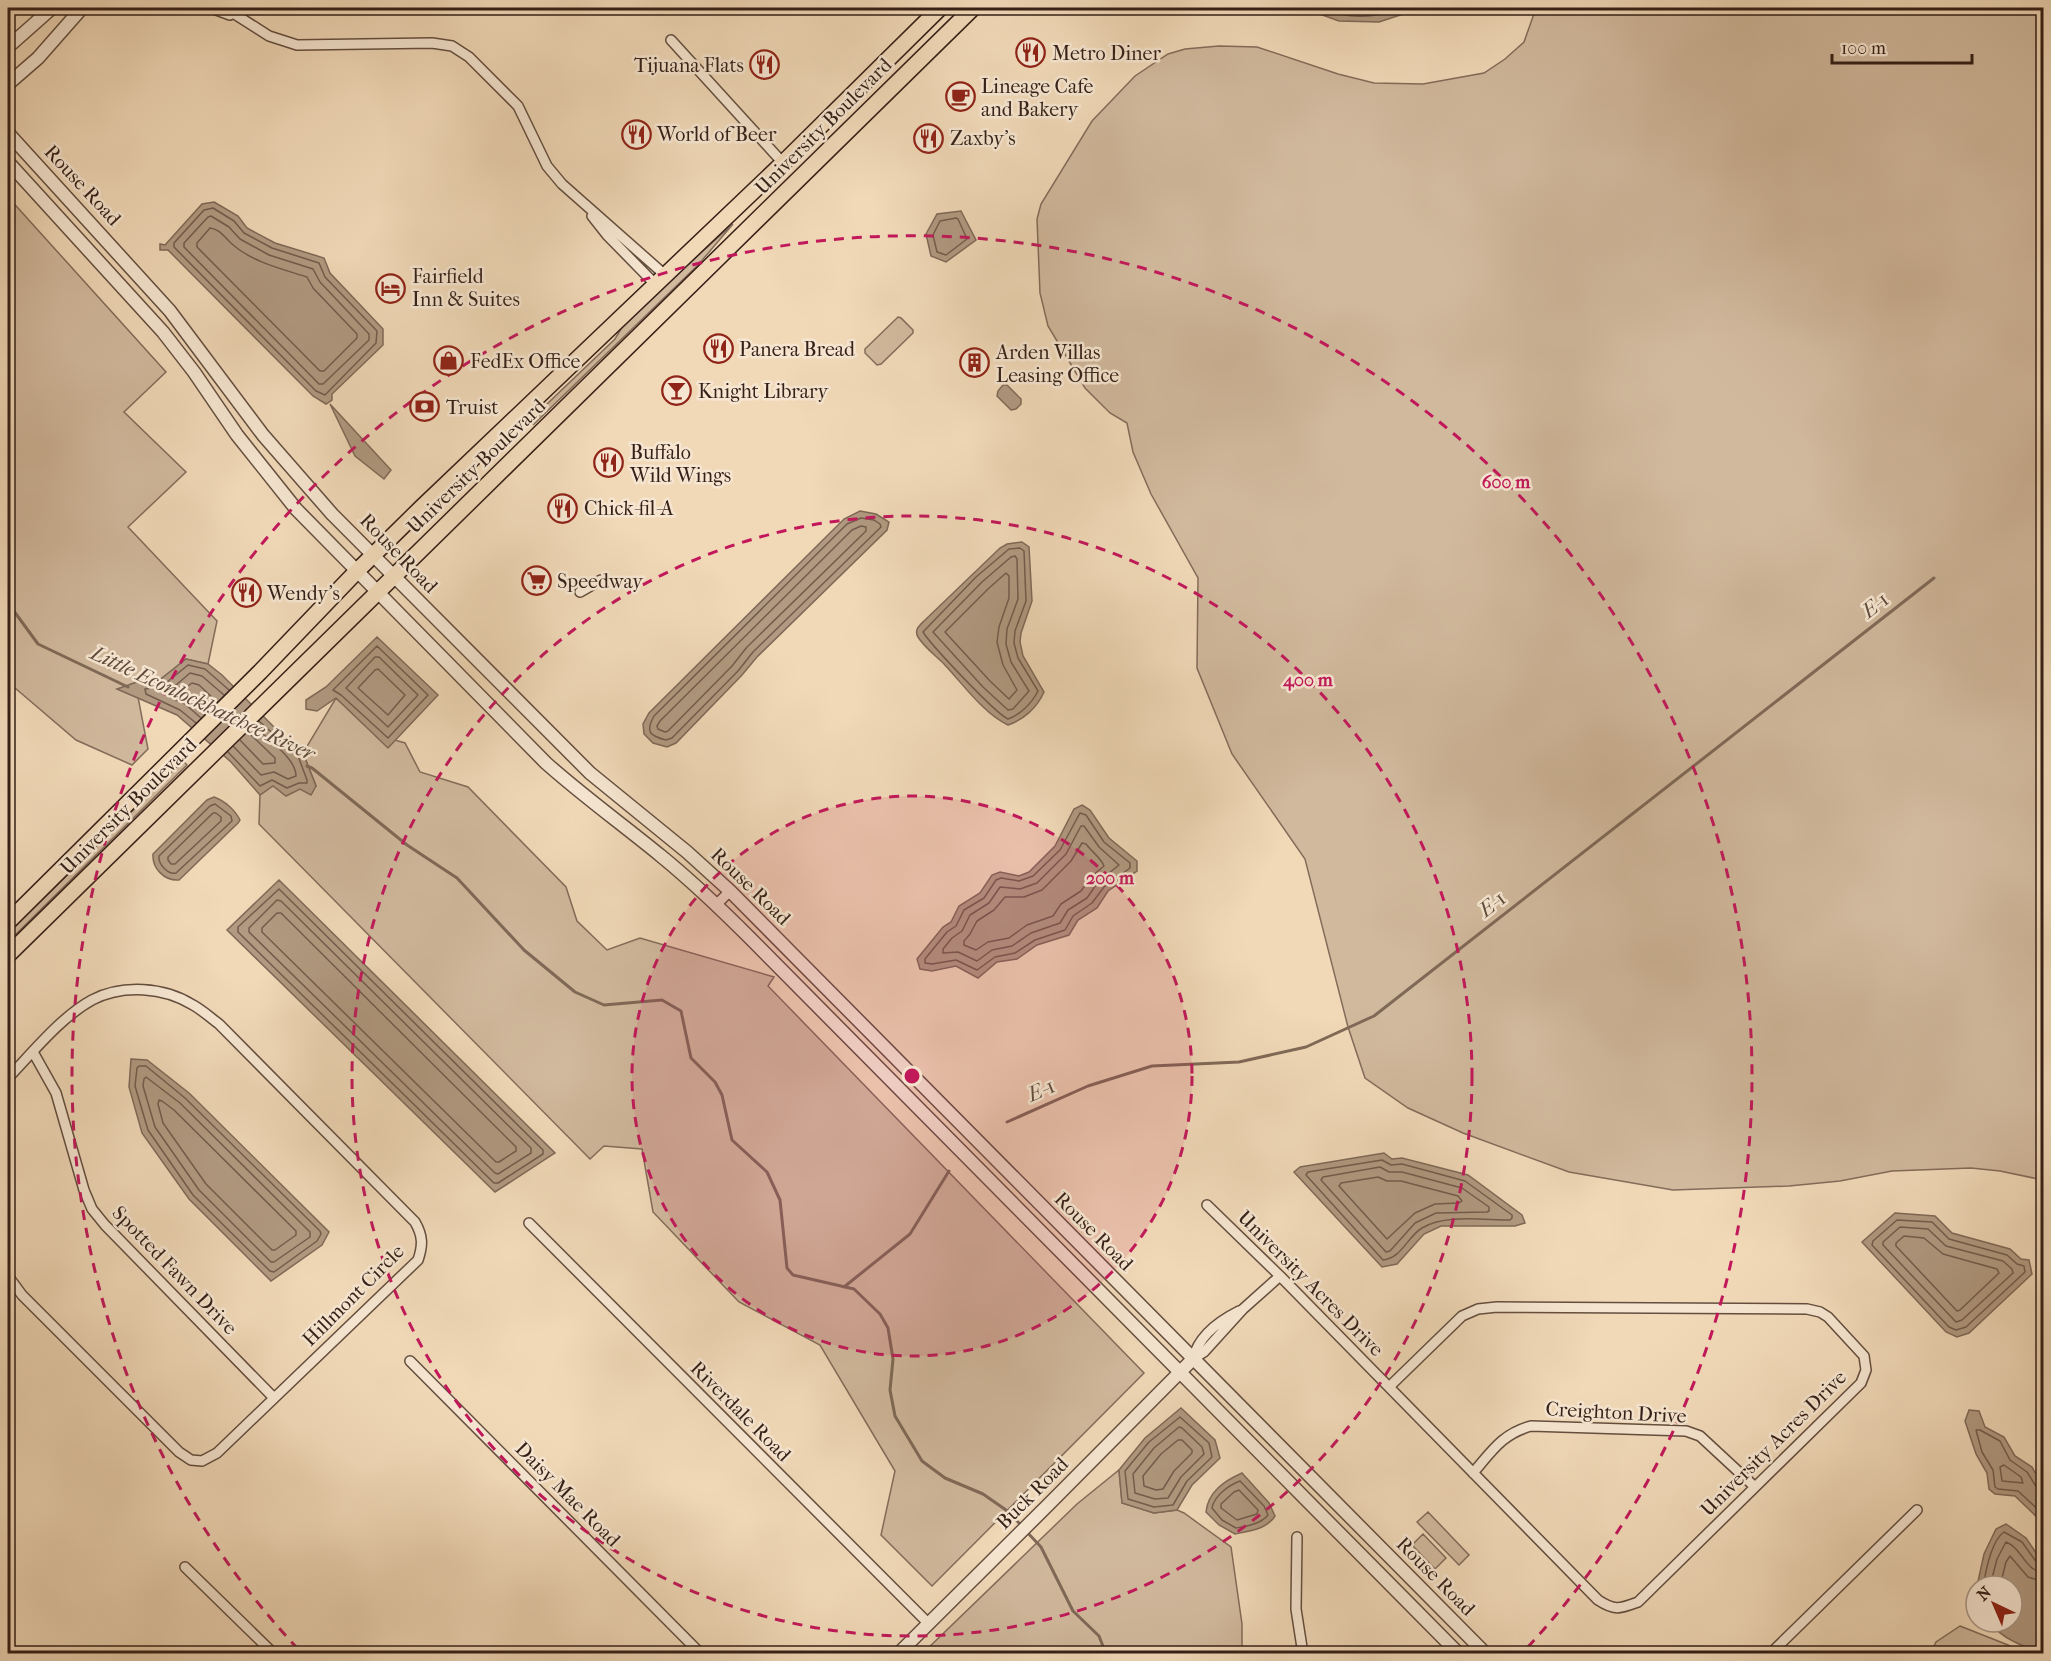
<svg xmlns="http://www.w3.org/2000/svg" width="2051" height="1661" font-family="'IM FELL French Canon',serif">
<rect width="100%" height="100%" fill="#f1d9b8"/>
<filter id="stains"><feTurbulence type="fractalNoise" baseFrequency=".00333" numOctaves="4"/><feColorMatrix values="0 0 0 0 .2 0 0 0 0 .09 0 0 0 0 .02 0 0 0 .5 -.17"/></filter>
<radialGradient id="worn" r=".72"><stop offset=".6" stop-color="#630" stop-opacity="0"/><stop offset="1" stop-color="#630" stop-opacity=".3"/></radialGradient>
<!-- green -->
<path fill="#d1b99d" stroke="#836c5a" stroke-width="1.5" d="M1536 8H2043V1180L2000 1171 1971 1168 1892 1171 1840 1181 1789 1186 1673 1190 1569 1172 1463 1133 1408 1108 1365 1078 1348 1027 1305 859 1232 754 1197 668 1198 578 1151 494 1133 452 1127 423 1110 413 1085 388 1048 326 1040 293 1037 219 1041 204 1092 121 1135 76 1168 54 1185 49 1219 46 1257 47 1338 74 1374 83 1423 84 1484 73 1505 59 1524 42Z
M8 197 166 372 124 412 186 472 128 527 217 621 208 664 186 659 157 682H137L118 689 138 697 148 749 132 765 76 740 8 682Z
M733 224 698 265 533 425 546 405 615 339 627 319Z
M898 317 901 318 913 330V333L881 364 877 365 865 353V349Z
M336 698 388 747 395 740 405 743 420 772 468 787 566 887 577 921 607 950 640 938 774 977 768 986 1144 1373 932 1586 881 1535 895 1471 820 1345 739 1302 653 1212 642 1149 604 1146 590 1159 259 824 260 795 273 785 300 789 316 786 303 753Z
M183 761 187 765 8 942V933Z
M1119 1470 1122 1503 1154 1513 1177 1510 1184 1513 1231 1547 1242 1624V1653L922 1654 1077 1504Z
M1428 1512 1469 1555 1459 1565 1417 1522Z
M1423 1534 1446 1558 1435 1569 1412 1545Z
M1960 1626 2008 1645 2022 1653H1931L1936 1642Z"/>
<!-- water -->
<path fill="#b19a81" stroke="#7f6957" stroke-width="1.5" d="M1303 8H1410L1413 11 1379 22 1339 21Z
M214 202 238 216 247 228 275 243 324 258 330 273 383 329V345L332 394V400L326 404 313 396 168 250H160V244L165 245 202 204Z
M961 211 976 240 946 262 931 256 926 234 937 214Z
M1003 385H1007L1021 399V404L1016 409 1011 410 997 396 998 391Z
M330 404 391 470 384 479 355 456Z
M860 511 876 514 889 522 887 530 757 657 742 675 676 743 667 747 653 743 644 734 643 724 649 713 844 519Z
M1022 542 1029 547 1032 601 1021 633 1020 642 1023 656 1044 692C1037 708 1023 720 1008 725 984 714 962 683 944 664 936 656 924 647 918 637 914 630 919 626 924 621L1000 548 1007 544Z
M377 637 438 695 388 748 336 698 317 711 306 709V700L326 687Z
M186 659 208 664 222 675 273 726 303 753 316 786 311 795 300 789 286 796 273 786 260 795 231 762 177 715 117 689 137 682H157Z
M214 797C225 801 235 810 240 820L238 823 179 880C164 881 152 868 153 854L207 800Z
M1082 805 1090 810 1109 838 1137 861V871L1108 891 1097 908 1078 920 1069 935 1037 945 1017 959 997 962 978 978 956 966 932 971 920 969 917 959 943 927 951 922 959 906 980 893 992 875 1000 872 1019 876 1029 872 1055 846 1074 809Z
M279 880 555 1153 495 1192 227 930Z
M131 1059 147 1060 189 1093 329 1232 322 1245 271 1281 189 1199 142 1133 129 1087Z
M1384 1153 1392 1159 1402 1158 1468 1175 1522 1215 1525 1223 1515 1226H1441L1424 1234 1397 1264 1382 1267 1294 1172 1300 1167Z
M1895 1213 1935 1216 1952 1233 2010 1249 2021 1259 2029 1260 2032 1274 1969 1333 1957 1337 1946 1332 1862 1242Z
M1181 1408 1215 1440 1220 1458 1192 1485 1177 1510 1154 1513 1122 1503 1119 1470 1145 1438Z
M1969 1410 1979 1411 1985 1427 2004 1437 2015 1456 2032 1467 2043 1487V1523L2015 1496 1995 1494 1989 1489 1987 1473 1976 1454 1965 1421Z
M1242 1473 1269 1503 1275 1516C1267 1529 1250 1531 1235 1534L1219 1525 1206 1512C1208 1492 1224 1481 1242 1473Z
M2006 1524 2026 1538 2043 1563V1653C2025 1647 2001 1639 1990 1622H2012V1586H1977L1984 1554 1996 1529Z"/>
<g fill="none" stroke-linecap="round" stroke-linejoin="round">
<!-- shore -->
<path stroke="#735c4c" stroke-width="1.5" d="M1319 8C1351 20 1372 18 1404 8
M213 208 234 221 244 233 272 248 319 263 325 277 377 331 376 343 325 395 316 391 174 247V243L204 210Z
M211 216 229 227 240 239 269 255 313 269 320 282 369 334V340L323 384H319L184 247V243L208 217Z
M956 218 958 219 967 239 946 255 937 252 933 235 940 221Z
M210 228C220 229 225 238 232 244 252 262 282 269 307 277L313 288 357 334V338L324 371H320L197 247V243Z
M861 518 874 520 880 524 881 527 753 652 738 671 672 738 666 740C650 736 645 732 654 716L847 524Z
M861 526 866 527V531L747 647 732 666 668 731 665 732 658 729 657 726 660 721 852 530Z
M1009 549 1020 548 1024 551 1026 601 1015 631 1014 643 1018 658 1038 691C1032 703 1020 715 1008 719 995 713 931 645 923 632L976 577Z
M1011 557 1015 556 1017 559 1018 599 1007 629 1006 644 1011 662 1029 691 1013 709 1008 710 983 687 933 632 982 582Z
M1006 573 1009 576V598L999 627 997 642 1003 665 1017 690 1009 699 990 681 945 632 988 589Z
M377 646 428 695 388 738 341 695 333 690Z
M375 657H379L418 695 388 727 346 688Z
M378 669 405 695 388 715 358 688 375 670Z
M207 712 185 694 184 689 192 683 199 685 217 702
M201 718 185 704 168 696V692L190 673 202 676 224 695
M196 723 180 710 146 694 145 689 161 687 188 665 205 669 229 690
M240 740 263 764 275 763V758L248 732
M233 746 261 775 274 772 288 779 296 776C296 758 267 739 254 726
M228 752 260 786 272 780 287 788 299 783H307V780L298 756 259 721
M215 804 231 816 232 821 176 873C168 875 158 864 159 856L210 806Z
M213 813H216L221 817V821L175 864H171L168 860V857Z
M1080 813 1086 815 1104 842 1130 863V868L1104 887 1092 903 1073 916 1065 930 1035 940 1015 953 995 957 977 970 956 960 932 964 925 963V959L947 932 956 926 964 910 984 898 996 880 1001 878 1019 881 1033 876 1060 850Z
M1081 826H1084L1099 847 1119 865 1098 882 1087 898 1068 910 1060 923 1031 933 1012 946 992 950 977 961 958 952 943 953V949L952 938 962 931 970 915 989 903 1000 887 1020 889 1037 883 1066 854Z
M1082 843 1086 844C1091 851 1101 858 1104 866L1092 876 1081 891 1061 904 1053 916 1027 925 1009 938 988 942 976 950 964 945V941L970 934 977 921 994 910 1005 897H1024L1042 890 1071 861Z
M279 889 543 1150V1154L498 1183H494L238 932V927Z
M277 900 281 901 531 1148V1153L498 1174 495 1173 249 932V928Z
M277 913H281L516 1147V1151L499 1162H496L262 932V928Z
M139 1066H146L185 1098 320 1231 321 1234 317 1241 274 1272 270 1271 193 1195 148 1130 135 1086 137 1068Z
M146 1077 180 1103 310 1232V1237L274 1262H271L199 1190 155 1127 143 1086 144 1079Z
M159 1100 162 1101 174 1110 296 1231V1235L275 1250H272L206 1184 163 1123 158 1104Z
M1382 1160 1391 1165 1402 1164 1465 1181 1512 1215V1218L1510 1220C1483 1220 1444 1214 1422 1228 1407 1237 1402 1258 1383 1260L1306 1175 1308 1172Z
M1380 1167 1389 1172H1402L1462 1188 1489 1207V1211L1487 1212 1436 1213 1415 1223 1390 1251 1386 1252 1321 1180 1323 1177Z
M1378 1177 1387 1181H1401L1458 1196 1462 1201 1459 1203 1435 1204 1415 1213 1387 1239 1339 1186 1341 1183Z
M1897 1220 1932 1222 1949 1239 2007 1255 2017 1264 2024 1266 2025 1272 1966 1327 1956 1330 1949 1327 1872 1245 1873 1241Z
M1900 1227 1928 1229 1946 1246 2003 1261 2012 1269 2013 1273 1962 1320 1956 1322 1883 1245V1242Z
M1904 1236 1924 1238 1943 1254 1997 1269 1999 1273 1960 1310 1957 1311 1896 1246V1243Z
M1180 1417 1209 1443 1212 1457 1187 1481 1173 1505 1154 1507 1128 1499 1125 1471 1149 1442Z
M1179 1427 1182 1428 1202 1447 1204 1454 1181 1477 1168 1498 1155 1499 1135 1493 1133 1474 1154 1448Z
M1178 1440H1182L1192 1450V1453L1174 1471 1163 1489 1156 1490 1144 1486 1143 1476 1161 1454Z
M2004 1465 2021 1477 2023 1483 2002 1481 2000 1467Z
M1240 1481 1264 1506 1268 1515C1261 1524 1247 1526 1236 1528L1222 1520 1212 1508C1214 1496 1229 1485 1240 1481Z
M1239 1490 1258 1510 1257 1514 1237 1520 1221 1508V1504L1234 1492Z
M2044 1490 2037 1488 2027 1472 2010 1460 2000 1441 1980 1430H1976L1982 1452 1993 1470 1995 1487 1998 1489 2018 1491 2044 1515
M1983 1586C1986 1571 1991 1541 2004 1532L2022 1542 2037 1563 2044 1565
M1990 1586 1997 1559 2006 1542C2022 1548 2025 1571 2044 1573
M2000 1586 2006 1562 2010 1556 2028 1577 2044 1582"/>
<!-- stream -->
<path stroke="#7f6957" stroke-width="3" d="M8 603 38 644 128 687
M307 766 312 768 407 845 457 878 524 950 575 992 604 1005 662 1000 681 1011 691 1058 715 1082 722 1095 732 1140 767 1172 780 1200 787 1268 793 1275 854 1289 880 1314 888 1328 893 1359 890 1390 895 1416 922 1461 945 1478 983 1494 1006 1510 1022 1526
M1007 1122 1088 1086 1152 1066 1239 1062 1306 1047 1374 1016 1934 578
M844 1287 910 1234 949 1171
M1026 1531 1041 1547 1073 1611 1099 1636 1106 1654"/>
<defs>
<path id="minor" d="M211 8 230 15
M225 8 269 36 297 45 432 43 452 46 469 57 518 106 547 166 562 184 665 275
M671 40 783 163
M592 216 607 235 655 284
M580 592 601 580
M716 905 730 891
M33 1052 56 1093 84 1190 92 1209 105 1225 274 1398
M8 1078C33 1052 61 1017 92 1000 123 984 164 987 193 1005 202 1010 211 1018 219 1024L415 1222C423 1236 423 1245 418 1260L217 1453 202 1461 191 1460 179 1452 22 1295 8 1276
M1207 1205 1280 1276 1598 1600C1615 1611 1619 1609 1638 1602L1861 1383 1866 1370 1864 1356 1828 1317 1820 1312 1807 1309 1497 1307 1478 1309 1462 1316 1389 1387
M529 1223 928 1623
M1193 1359 1204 1352 1243 1309 1280 1276
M1193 1359C1198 1337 1219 1321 1239 1311
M410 1361 701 1654
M1473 1473C1492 1451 1502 1434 1531 1426L1686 1431 1700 1436 1755 1487
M1297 1537 1296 1609 1303 1654
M185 1567 274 1654
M1770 1654 1917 1510"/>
<path id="tertiary" d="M8 47 52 8
M8 84 38 58 82 8
M8 133 170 311 263 435 332 514 590 773 687 852 730 891 1486 1654
M8 162 163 332 194 372 237 435 296 509 546 763C583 796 622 824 661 856 693 882 723 911 752 940L1459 1654
M898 1654 1048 1505 1193 1359"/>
<path id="primary" d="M8 922 260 672 357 571 421 508 783 163 940 8
M8 955 973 8"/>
</defs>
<!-- minor casing -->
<use href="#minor" stroke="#644e3f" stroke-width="12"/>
<!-- tertiary casing -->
<use href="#tertiary" stroke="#644e3f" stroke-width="15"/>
<!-- primary casing -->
<use href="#primary" stroke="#351f17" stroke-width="18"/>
<!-- minor -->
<use href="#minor" stroke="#f6e6d1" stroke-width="9"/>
<!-- tertiary -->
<use href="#tertiary" stroke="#f6e6d1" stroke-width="12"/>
<!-- primary -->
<use href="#primary" stroke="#f1d9b8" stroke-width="15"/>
</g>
<!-- distance rings -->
<circle cx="912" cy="1076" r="280" fill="#c2185b" fill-opacity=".12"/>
<g fill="none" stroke="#c2185b" stroke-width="3" stroke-dasharray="10 8">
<circle cx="912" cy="1076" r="280"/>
<circle cx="912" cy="1076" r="560"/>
<path d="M298 1649A840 840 0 1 1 1526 1649"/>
</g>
<!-- icons -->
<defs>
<symbol id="restaurant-ring" viewBox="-11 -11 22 22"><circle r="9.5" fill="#f6e6d1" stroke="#8f2418" stroke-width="1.5"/><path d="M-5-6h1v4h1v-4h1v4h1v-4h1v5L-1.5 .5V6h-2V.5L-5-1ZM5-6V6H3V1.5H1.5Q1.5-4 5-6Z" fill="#8f2418"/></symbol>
<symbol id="cafe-ring" viewBox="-11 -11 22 22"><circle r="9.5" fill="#f6e6d1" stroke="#8f2418" stroke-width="1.5"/><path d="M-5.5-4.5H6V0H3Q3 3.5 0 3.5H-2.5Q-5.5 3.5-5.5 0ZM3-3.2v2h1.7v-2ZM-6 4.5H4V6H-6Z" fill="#8f2418"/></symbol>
<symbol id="hotel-ring" viewBox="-11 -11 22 22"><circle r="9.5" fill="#f6e6d1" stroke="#8f2418" stroke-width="1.5"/><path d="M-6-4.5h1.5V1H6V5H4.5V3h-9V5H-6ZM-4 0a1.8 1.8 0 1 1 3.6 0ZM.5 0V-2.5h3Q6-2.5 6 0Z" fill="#8f2418"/></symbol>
<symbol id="shop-ring" viewBox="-11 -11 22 22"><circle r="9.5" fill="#f6e6d1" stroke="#8f2418" stroke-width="1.5"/><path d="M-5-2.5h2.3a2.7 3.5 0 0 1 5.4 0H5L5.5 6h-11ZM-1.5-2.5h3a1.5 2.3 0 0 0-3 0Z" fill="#8f2418"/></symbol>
<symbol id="building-ring" viewBox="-11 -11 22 22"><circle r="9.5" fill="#f6e6d1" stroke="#8f2418" stroke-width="1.5"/><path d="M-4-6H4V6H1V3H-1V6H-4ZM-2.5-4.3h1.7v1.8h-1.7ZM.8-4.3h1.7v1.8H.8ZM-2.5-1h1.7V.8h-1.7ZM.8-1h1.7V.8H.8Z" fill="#8f2418"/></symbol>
<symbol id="bar-ring" viewBox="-11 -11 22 22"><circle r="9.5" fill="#f6e6d1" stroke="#8f2418" stroke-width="1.5"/><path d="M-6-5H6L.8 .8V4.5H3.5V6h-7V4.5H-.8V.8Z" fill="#8f2418"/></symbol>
<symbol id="bank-ring" viewBox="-11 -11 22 22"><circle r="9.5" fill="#f6e6d1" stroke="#8f2418" stroke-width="1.5"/><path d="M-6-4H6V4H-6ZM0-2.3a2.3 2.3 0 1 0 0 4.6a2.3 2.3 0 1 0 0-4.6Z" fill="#8f2418"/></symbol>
<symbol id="supermarket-ring" viewBox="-11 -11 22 22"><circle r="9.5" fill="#f6e6d1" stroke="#8f2418" stroke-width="1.5"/><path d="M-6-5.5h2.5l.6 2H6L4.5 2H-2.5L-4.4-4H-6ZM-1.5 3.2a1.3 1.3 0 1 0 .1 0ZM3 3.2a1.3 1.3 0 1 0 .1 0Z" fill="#8f2418"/></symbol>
</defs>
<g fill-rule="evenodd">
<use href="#restaurant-ring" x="1014" y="36" width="33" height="33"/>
<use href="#restaurant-ring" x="748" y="48" width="33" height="33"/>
<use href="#cafe-ring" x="944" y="80" width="33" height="33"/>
<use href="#restaurant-ring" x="620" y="118" width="33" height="33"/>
<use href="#restaurant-ring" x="912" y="122" width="33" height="33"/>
<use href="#hotel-ring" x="374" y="272" width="33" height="33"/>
<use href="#restaurant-ring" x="702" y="332" width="33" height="33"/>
<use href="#shop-ring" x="432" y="344" width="33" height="33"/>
<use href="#building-ring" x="958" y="346" width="33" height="33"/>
<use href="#bar-ring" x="660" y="374" width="33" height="33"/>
<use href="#bank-ring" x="408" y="390" width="33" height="33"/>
<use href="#restaurant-ring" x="592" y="446" width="33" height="33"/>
<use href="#restaurant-ring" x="546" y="492" width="33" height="33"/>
<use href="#supermarket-ring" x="520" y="564" width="33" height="33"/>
<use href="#restaurant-ring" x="230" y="576" width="33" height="33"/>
</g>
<g text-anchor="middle" stroke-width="5" stroke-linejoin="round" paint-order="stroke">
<!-- poi labels -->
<g font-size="20" fill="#351f17" stroke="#f6e6d1" text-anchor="start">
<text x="1052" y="60">Metro Diner</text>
<text x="744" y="72" text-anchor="end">Tijuana Flats</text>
<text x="981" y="93">Lineage Cafe<tspan x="981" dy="23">and Bakery</tspan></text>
<text x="657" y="141">World of Beer</text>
<text x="950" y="145">Zaxby's</text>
<text x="412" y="283">Fairfield<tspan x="412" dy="23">Inn &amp; Suites</tspan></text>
<text x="739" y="356">Panera Bread</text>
<text x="996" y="359">Arden Villas<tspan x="996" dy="23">Leasing Office</tspan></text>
<text x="470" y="368">FedEx Office</text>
<text x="698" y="398">Knight Library</text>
<text x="446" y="414">Truist</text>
<text x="630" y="459">Buffalo<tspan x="630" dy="23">Wild Wings</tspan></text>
<text x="584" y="515">Chick-fil-A</text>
<text x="557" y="588">Speedway</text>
<text x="267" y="600">Wendy's</text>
</g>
<!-- street labels -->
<g font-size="20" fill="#351f17" stroke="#f6e6d1">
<text transform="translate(823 126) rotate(-45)" y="7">University Boulevard</text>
<text transform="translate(83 185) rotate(47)" y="7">Rouse Road</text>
<text transform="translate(476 466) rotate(-44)" y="7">University Boulevard</text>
<text transform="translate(399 553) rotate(46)" y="7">Rouse Road</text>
<text transform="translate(128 806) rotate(-45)" y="7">University Boulevard</text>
<text transform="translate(751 886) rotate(44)" y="7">Rouse Road</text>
<text transform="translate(1094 1231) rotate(45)" y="7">Rouse Road</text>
<text transform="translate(175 1270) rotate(46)" y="7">Spotted Fawn Drive</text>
<text transform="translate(1311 1283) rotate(45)" y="7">University Acres Drive</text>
<text transform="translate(353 1295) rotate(-45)" y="7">Hillmont Circle</text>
<text transform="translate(741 1411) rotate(45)" y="7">Riverdale Road</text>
<text transform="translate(1616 1412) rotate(3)" y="7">Creighton Drive</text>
<text transform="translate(1773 1443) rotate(-45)" y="7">University Acres Drive</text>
<text transform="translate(1032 1493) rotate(-45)" y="7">Buck Road</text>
<text transform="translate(568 1494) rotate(45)" y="7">Daisy Mae Road</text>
<text transform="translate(1436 1576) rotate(45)" y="7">Rouse Road</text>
</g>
<!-- water labels -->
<g font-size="21" font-style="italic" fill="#604a3c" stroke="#f6e6d1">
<text transform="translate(1875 605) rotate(-38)" y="7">E-1</text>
<text transform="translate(203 703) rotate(25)" y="7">Little Econlockhatchee River</text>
<text transform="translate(1492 904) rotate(-38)" y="7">E-1</text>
<text transform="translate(1041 1090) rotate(-24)" y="7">E-1</text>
</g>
</g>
<circle cx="912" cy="1076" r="9" fill="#c2185b" stroke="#f6e6d1" stroke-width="3"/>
<g font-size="18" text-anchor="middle" font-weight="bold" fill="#c2185b" stroke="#f6e6d1" stroke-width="5" stroke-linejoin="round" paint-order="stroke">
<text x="1506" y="488">600 m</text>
<text x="1308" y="686">400 m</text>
<text x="1110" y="884">200 m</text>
</g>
<!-- margin -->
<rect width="2051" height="1661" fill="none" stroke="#f1d9b8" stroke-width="30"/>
<rect x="9" y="9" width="2033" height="1643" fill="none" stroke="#351f17" stroke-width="3"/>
<rect x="15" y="15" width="2021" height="1631" fill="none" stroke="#351f17" stroke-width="1.5"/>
<!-- north arrow -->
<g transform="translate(1994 1604) rotate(316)"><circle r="28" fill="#f6e6d1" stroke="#a99687" stroke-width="1.5"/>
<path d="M0-4.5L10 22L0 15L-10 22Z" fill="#8f2418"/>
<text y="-9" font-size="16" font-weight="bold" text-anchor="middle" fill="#351f17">N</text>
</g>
<!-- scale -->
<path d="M1832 54v9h140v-9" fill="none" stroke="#351f17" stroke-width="3"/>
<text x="1841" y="54" font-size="18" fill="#351f17" stroke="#f6e6d1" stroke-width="4.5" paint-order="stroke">100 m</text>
<rect width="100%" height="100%" filter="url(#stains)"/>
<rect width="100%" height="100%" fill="url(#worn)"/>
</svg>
